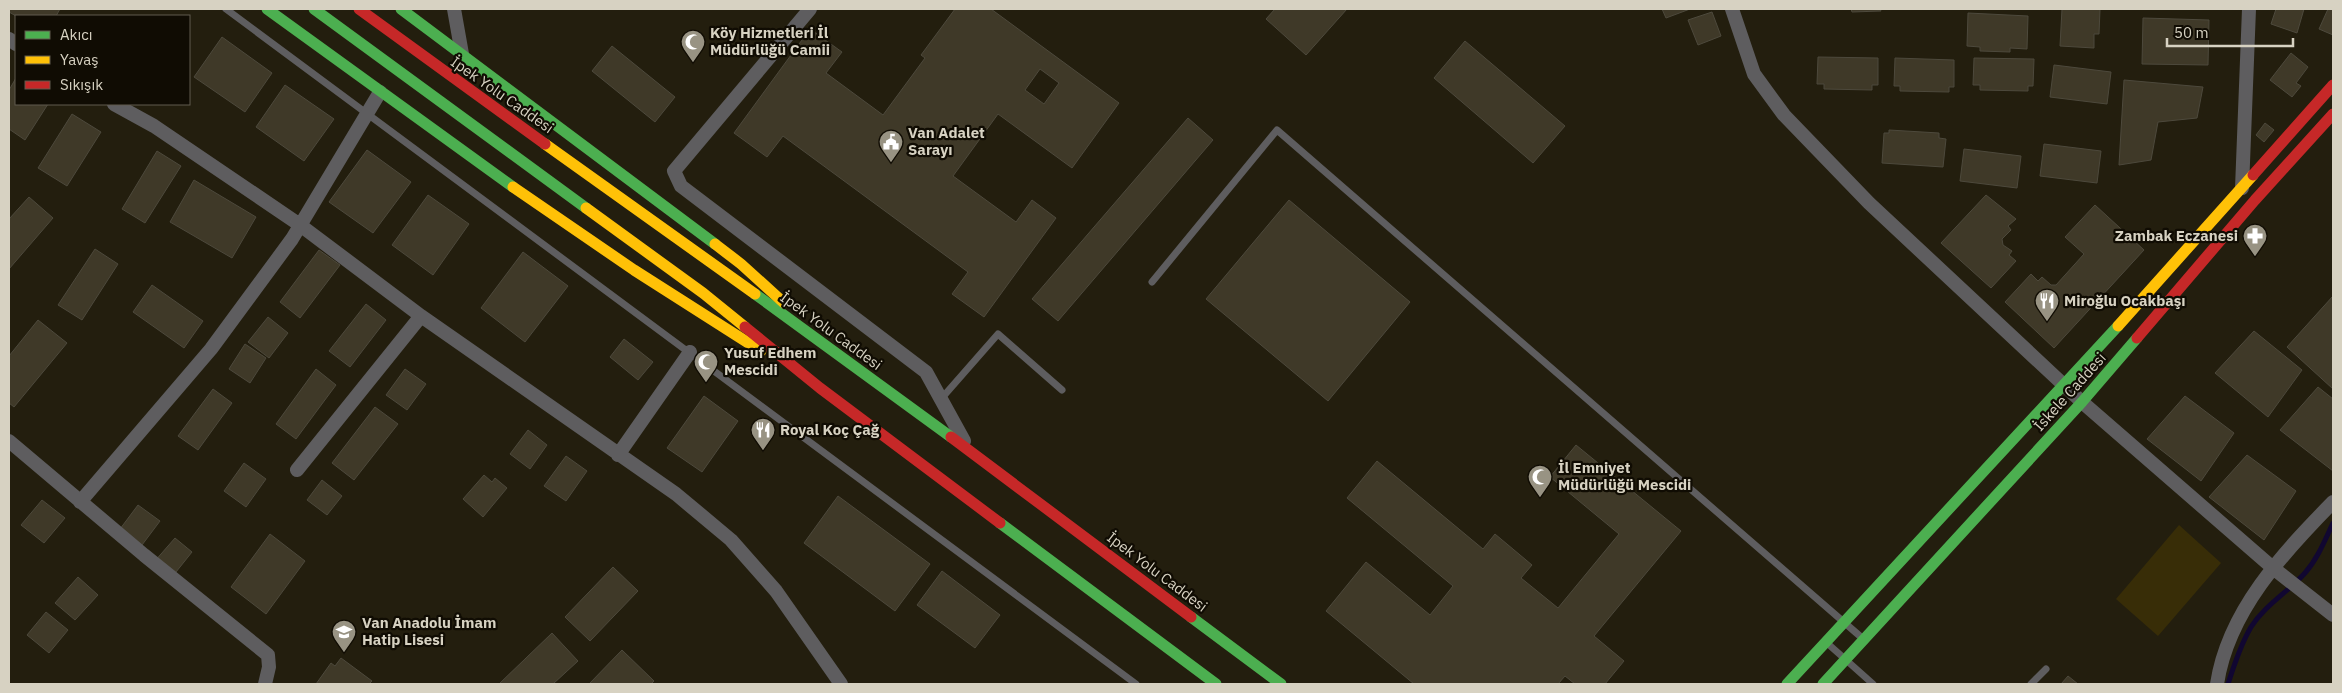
<svg xmlns="http://www.w3.org/2000/svg" width="2342" height="693" font-family="'IBM Plex Sans',sans-serif">
<rect width="100%" height="100%" fill="#231e0e"/>
<!-- green -->
<path fill="#382d07" d="M2179 525 2221 563 2158 636 2116 599Z"/>
<g fill="none" stroke-linecap="round" stroke-linejoin="round">
<!-- stream -->
<path stroke="#110731" stroke-width="5" d="M2228 684C2234 665 2241 644 2251 627 2265 605 2288 592 2305 573 2318 558 2325 540 2333 523"/>
</g>
<!-- building -->
<path fill="#3f3928" stroke="#4d493c" fill-rule="evenodd" d="M9 9H60L56 16H16L9 12Z
M955 9H991L1119 103 1072 168 998 114 953 176 1016 222 1032 200 1056 218 984 317 952 294 968 272 783 136 767 157 734 133 810 29 842 52 826 73 883 115 925 58 921 55ZM1040 69 1059 83 1044 104 1025 90Z
M1275 9H1347L1306 55 1266 19Z
M1662 9H1690L1666 18Z
M1851 9H1880L1881 11 1852 12Z
M2062 9H2100L2099 34H2094V48L2060 46Z
M2276 9H2304L2297 33 2271 24Z
M2328 9H2333V35L2319 29Z
M1712 12 1721 36 1698 45 1688 20Z
M1968 13 2028 16 2027 49 2010 48V52L1980 51V47L1967 46Z
M2143 18 2209 20 2208 65 2142 64Z
M222 37 272 73 245 112 194 77Z
M1465 41 1565 126 1533 163 1434 78Z
M612 46 675 97 655 122 592 71Z
M2291 53 2308 67 2296 83 2301 86 2292 97 2270 80Z
M1818 57 1878 58V85H1872V90L1824 89V84H1817Z
M1895 58 1954 60V87H1949V92L1900 91V86H1894Z
M1974 58 2034 59 2033 86H2028V91L1980 90V85H1973Z
M2054 65 2111 72 2107 104 2050 97Z
M16 78V104H48L25 140 9 129V90Z
M2124 80 2203 87 2197 118 2158 122 2151 160 2119 165Z
M285 85 334 119 304 161 256 127Z
M72 114 101 132 67 186 38 168Z
M1188 118 1213 140 1058 321 1032 299Z
M2265 123 2274 130 2264 142 2256 135Z
M1889 130 1939 133V138L1946 139 1943 167 1882 163 1884 133H1889Z
M2044 144 2101 151 2097 183 2040 176Z
M1964 149 2021 156 2017 188 1960 181Z
M367 150 411 182 373 233 329 202Z
M157 151 181 166 145 223 122 209Z
M194 180 256 217 232 258 170 222Z
M428 195 469 224 433 275 392 245Z
M1986 195 2016 219 2008 226 2011 230 2002 239 2003 245 2012 251 2009 255 2016 261 1991 288 1941 243Z
M29 197 53 218 9 269V219Z
M1289 200 1410 302 1328 401 1206 299Z
M2095 205 2144 250 2054 348 2005 302 2031 274 2038 281 2042 277 2051 285H2056L2084 254 2065 237Z
M95 249 118 264 82 320 58 305Z
M319 250 340 265 300 318 280 302Z
M523 252 568 286 525 342 481 308Z
M152 285 203 321 184 348 133 312Z
M2333 296V389L2287 347Z
M366 304 386 320 350 367 329 351Z
M268 317 288 333 269 358 248 342Z
M38 320 67 343 14 407 9 403V356Z
M2254 331 2302 370 2268 417 2215 373Z
M624 339 653 362 638 380 610 357Z
M245 344 266 358 250 383 229 369Z
M316 369 336 385 296 439 276 424Z
M405 369 426 384 407 410 386 395Z
M2318 387 2333 399V471L2280 430Z
M213 389 232 403 198 450 178 436Z
M704 396 738 421 702 472 667 448Z
M2185 396 2234 433 2201 481 2147 439Z
M375 407 398 424 354 480 332 463Z
M528 430 547 445 530 469 510 454Z
M1576 445 1681 531 1594 636 1624 661 1605 684H1575L1565 676 1558 684H1414L1326 611 1366 562 1430 615 1453 586 1347 498 1377 461 1483 549 1495 534 1532 565 1521 578 1558 608 1619 534 1550 477Z
M2247 455 2296 491 2264 540 2209 497Z
M566 456 587 471 566 501 544 486Z
M244 463 266 479 246 507 224 491Z
M484 475 492 482 495 478 507 488 483 517 463 499Z
M322 480 342 496 327 515 307 500Z
M838 496 930 564 895 611 804 543Z
M42 500 65 518 44 543 21 525Z
M138 505 160 521 142 545 120 529Z
M270 534 305 561 266 614 231 587Z
M175 538 192 552 172 577 154 562Z
M613 567 638 591 590 641 565 617Z
M942 571 1000 615 975 648 917 605Z
M78 577 98 595 75 620 55 603Z
M46 612 68 630 49 653 27 635Z
M552 633 578 661 553 684H499Z
M622 650 654 681 651 684H589Z
M341 658 372 681 369 684H316L331 663 335 666Z
M2068 676 2078 684H2061Z"/>
<g fill="none" stroke-linecap="round" stroke-linejoin="round">
<!-- lane -->
<path stroke="#5e5d5f" stroke-width="7" d="M226 9 1136 684
M1152 282 1277 130 1861 637
M941 399 998 334 1062 390
M1827 643 1873 684
M2031 684 2046 669"/>
<!-- street -->
<path stroke="#5e5d5f" stroke-width="14" d="M454 9 462 54
M810 9 674 171 681 186 926 372 964 441
M1732 9 1754 74 1784 115 1869 203 2082 402 2273 568 2333 615
M9 39 16 44
M114 104 154 126 300 225 421 316 676 494 731 540 776 591 841 684
M2242 188 2249 9
M9 441 144 555 268 655 269 667 265 684
M618 455 690 352
M297 470 421 316
M80 502 211 349 292 239 380 92
M2217 684C2228 611 2283 553 2333 502"/>
<!-- fast -->
<path stroke="#4caf50" stroke-width="11" d="M267 9 513 187
M314 9 586 208
M401 9 715 244
M755 294 951 437
M1000 523 1216 684
M1191 617 1281 684
M1787 684 2118 326
M1823 684 2082 402 2137 338"/>
<!-- slow -->
<path stroke="#ffc107" stroke-width="11" d="M545 144 755 294
M513 187 634 270 761 351
M586 208 703 293 745 327
M715 244 741 264 784 303
M2118 326 2253 175"/>
<!-- jam -->
<path stroke="#c62828" stroke-width="11" d="M359 9 545 144
M2253 175 2333 85
M745 327 820 388 1000 523
M2137 338 2255 200 2333 114
M951 437 1191 617"/>
</g>
<!-- icons -->
<defs>
<symbol id="mosque-pin" viewBox="-11 -11 22 30"><path d="M0 17L-7.5 6A9.5 9.5 0 1 1 7.5 6Z" fill="#989383" stroke="#100c03"/><path d="M3.5-4.9A6 6 0 1 0 3.5 4.9A5 5 0 1 1 3.5-4.9Z" fill="#fff"/></symbol>
<symbol id="civic-pin" viewBox="-11 -11 22 30"><path d="M0 17L-7.5 6A9.5 9.5 0 1 1 7.5 6Z" fill="#989383" stroke="#100c03"/><path d="M-.6-6.5H3V-4.5H.6V-3L4-1V1h2V6H-6V1h2V-1L-.6-3ZM-1.2 2.5V6h2.4V2.5Z" fill="#fff"/></symbol>
<symbol id="pharmacy-pin" viewBox="-11 -11 22 30"><path d="M0 17L-7.5 6A9.5 9.5 0 1 1 7.5 6Z" fill="#989383" stroke="#100c03"/><path d="M-2-6h4v4h4v4h-4v4h-4v-4h-4v-4h4Z" fill="#fff"/></symbol>
<symbol id="restaurant-pin" viewBox="-11 -11 22 30"><path d="M0 17L-7.5 6A9.5 9.5 0 1 1 7.5 6Z" fill="#989383" stroke="#100c03"/><path d="M-5-6h1v4h1v-4h1v4h1v-4h1v5L-1.5 .5V6h-2V.5L-5-1ZM5-6V6H3V1.5H1.5Q1.5-4 5-6Z" fill="#fff"/></symbol>
<symbol id="school-pin" viewBox="-11 -11 22 30"><path d="M0 17L-7.5 6A9.5 9.5 0 1 1 7.5 6Z" fill="#989383" stroke="#100c03"/><path d="M0-5L7-2L0 1L-7-2ZM-4 1L0 2.5L4 1V4Q0 6-4 4Z" fill="#fff"/></symbol>
</defs>
<g fill-rule="evenodd">
<use href="#mosque-pin" x="679" y="28" width="28" height="38"/>
<use href="#civic-pin" x="877" y="128" width="28" height="38"/>
<use href="#pharmacy-pin" x="2241" y="222" width="28" height="38"/>
<use href="#restaurant-pin" x="2033" y="287" width="28" height="38"/>
<use href="#mosque-pin" x="692" y="348" width="28" height="38"/>
<use href="#restaurant-pin" x="749" y="416" width="28" height="38"/>
<use href="#mosque-pin" x="1526" y="463" width="28" height="38"/>
<use href="#school-pin" x="330" y="618" width="28" height="38"/>
</g>
<g text-anchor="middle" stroke-width="4.5" stroke-linejoin="round" paint-order="stroke">
<!-- poi labels -->
<g font-size="15" font-weight="bold" fill="#d7d2c2" stroke="#100c03" text-anchor="start">
<text x="710" y="38">Köy Hizmetleri İl<tspan x="710" dy="17">Müdürlüğü Camii</tspan></text>
<text x="908" y="138">Van Adalet<tspan x="908" dy="17">Sarayı</tspan></text>
<text x="2238" y="241" text-anchor="end">Zambak Eczanesi</text>
<text x="2064" y="306">Miroğlu Ocakbaşı</text>
<text x="724" y="358">Yusuf Edhem<tspan x="724" dy="17">Mescidi</tspan></text>
<text x="780" y="435">Royal Koç Çağ</text>
<text x="1558" y="473">İl Emniyet<tspan x="1558" dy="17">Müdürlüğü Mescidi</tspan></text>
<text x="362" y="628">Van Anadolu İmam<tspan x="362" dy="17">Hatip Lisesi</tspan></text>
</g>
<!-- street labels -->
<g font-size="15" fill="#d7d2c2" stroke="#100c03">
<text transform="translate(502 95) rotate(35)" y="5">İpek Yolu Caddesi</text>
<text transform="translate(831 331) rotate(36)" y="5">İpek Yolu Caddesi</text>
<text transform="translate(2070 392) rotate(-48)" y="5">İskele Caddesi</text>
<text transform="translate(1157 572) rotate(37)" y="5">İpek Yolu Caddesi</text>
</g>
</g>
<!-- border -->
<rect width="2342" height="693" fill="none" stroke="#d7d2c2" stroke-width="20"/>
<!-- legend -->
<rect x="15" y="15" width="175" height="90" fill="#100c03" stroke="#605b4f"/>
<rect x="25" y="31" width="25" height="8" fill="#4caf50" stroke="#605b4f"/>
<text x="60" y="40" font-size="15" fill="#d7d2c2">Akıcı</text>
<rect x="25" y="56" width="25" height="8" fill="#ffc107" stroke="#605b4f"/>
<text x="60" y="65" font-size="15" fill="#d7d2c2">Yavaş</text>
<rect x="25" y="81" width="25" height="8" fill="#c62828" stroke="#605b4f"/>
<text x="60" y="90" font-size="15" fill="#d7d2c2">Sıkışık</text>
<!-- scale -->
<path d="M2167 38v8h126v-8" fill="none" stroke="#d7d2c2" stroke-width="2.5"/>
<text x="2174" y="38" font-size="15" fill="#d7d2c2" stroke="#100c03" stroke-width="4" paint-order="stroke">50 m</text>
</svg>
